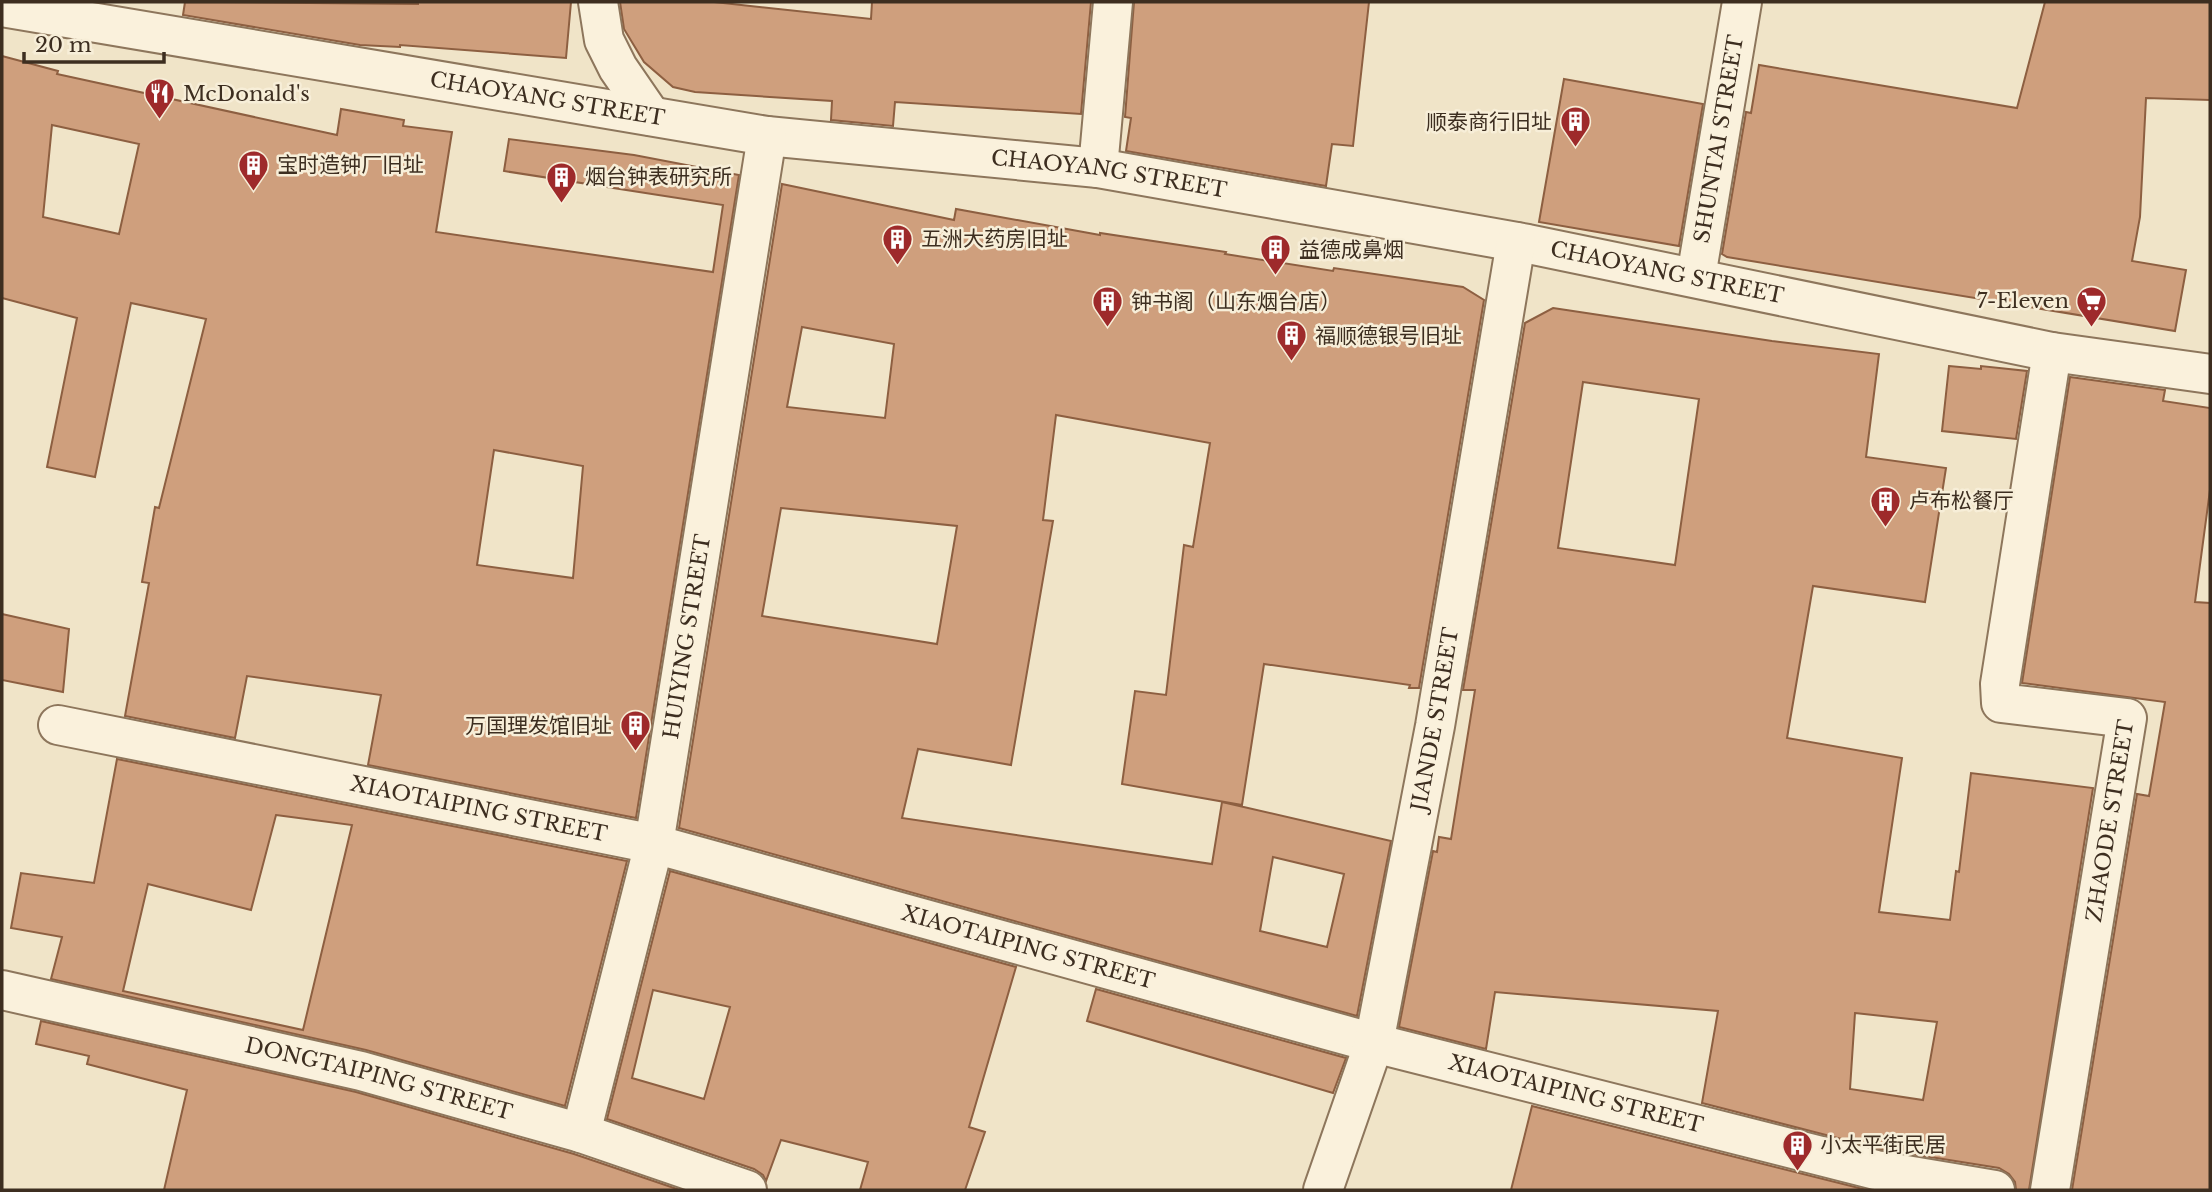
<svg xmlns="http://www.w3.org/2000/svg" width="2212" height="1192" font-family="'Libre Baskerville','Noto Sans SC',serif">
<rect width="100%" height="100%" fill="#f0e4c8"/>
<!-- building -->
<path fill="#cf9f7d" stroke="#8d5f41" stroke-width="2" fill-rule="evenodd" d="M185 2 418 4V2H571L566 58 400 45V47L360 45 183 15Z
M620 2H714L871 19 872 2H1091L1081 114 895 102 893 126 831 120 832 101 695 92 673 87 644 62 624 29Z
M1134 2H1369L1353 146 1332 144 1326 186 1126 151 1131 118 1125 117Z
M2045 2H2210V100L2146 98 2140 217 2132 261 2186 270 2175 331 1727 257 1722 254 1746 112 1751 113 1759 65 2017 108Z
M2 56 58 71 57 74 337 135 341 109 404 120 403 126 452 132 436 232 713 272 723 205 504 171 509 139 634 155 739 175 636 818 368 765 381 695 247 676 235 738 125 716 149 583 142 582 155 507 159 508 206 319 131 303 95 477 47 467 77 318 2 298ZM52 125 139 144 119 234 43 217ZM494 450 583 466 573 578 477 565Z
M1564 79 1703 104 1679 246 1539 222Z
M782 184 954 220 956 209 1100 235V233L1226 252 1225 254 1333 271 1334 268 1463 287 1484 300 1419 688H1409L1410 685 1264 664 1242 805 1122 784 1135 691 1166 695 1184 545 1193 547 1210 443 1056 415 1043 520 1053 521 1011 765 918 749 902 818 1212 864 1222 802 1391 841 1357 1016 679 828ZM802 327 894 344 885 418 787 407ZM781 508 957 526 937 644 762 616ZM1273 857 1344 874 1327 947 1260 931Z
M1553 308 1772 341 1879 354 1866 457 1946 468 1925 602 1813 586 1787 738 1902 758 1879 912 1950 920 1956 871 1959 872 1971 773 2093 788 2029 1190H2016L2015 1182 2009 1174 1999 1168 1880 1149 1702 1103 1718 1011 1495 992 1486 1049 1399 1027 1433 851 1437 852 1439 837 1451 839 1475 690H1463L1525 323ZM1583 382 1699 399 1675 565 1558 548ZM1855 1013 1937 1022 1923 1100 1850 1089Z
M1949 366 1981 369V366L2027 371 2016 439 1942 431Z
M2070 377 2165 390 2163 401 2210 408V490L2195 602 2210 603V1190H2072L2137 794 2149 796 2165 702 2022 683Z
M2 614 69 629 63 692 2 680Z
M117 759 627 861 565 1106 366 1050 51 979 62 937 11 928 21 873 94 883ZM276 815 352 825 303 1030 123 991 148 884 251 910Z
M670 871 1016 967 969 1127 985 1132 965 1190H860L868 1162 781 1140 766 1181 763 1175 754 1169 607 1119ZM653 990 730 1007 704 1099 632 1078Z
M1096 989 1346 1058 1333 1093 1087 1021Z
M41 1021 356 1092 574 1154 680 1190H164L187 1090 87 1064 89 1056 36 1044Z
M1532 1106 1867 1190H1511Z"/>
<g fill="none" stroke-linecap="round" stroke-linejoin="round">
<defs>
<g id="minor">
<path d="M598 2 604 40 618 68 651 116"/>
<path id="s1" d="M2 7 767 136 1098 168 1528 244 2052 352 2210 374"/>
<path d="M1098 168 1113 2"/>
<path id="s2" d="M1696 277 1742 2"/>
<path id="s3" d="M58 725 654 844 1374 1043 1876 1170 1995 1190"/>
<path id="s4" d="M2 990 361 1071 581 1133 747 1190"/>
<path id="s5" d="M581 1133 654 844 767 136"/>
<path id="s6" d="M1323 1190 1374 1043 1435 726 1516 242"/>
<path id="s7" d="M2050 1190 2127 718 2001 703 2000 684 2052 352"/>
</g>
</defs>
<!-- minor casing -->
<use href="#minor" stroke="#8d765c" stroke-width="42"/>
<!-- minor -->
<use href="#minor" stroke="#faf1dc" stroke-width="38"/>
</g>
<!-- icons -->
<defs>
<symbol id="restaurant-pin" viewBox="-11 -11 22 30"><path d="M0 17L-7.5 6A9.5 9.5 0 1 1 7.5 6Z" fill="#9e2a2b" stroke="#f7eed8"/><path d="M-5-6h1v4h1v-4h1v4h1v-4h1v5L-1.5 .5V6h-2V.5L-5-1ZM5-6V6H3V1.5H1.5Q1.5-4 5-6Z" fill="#fff"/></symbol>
<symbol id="building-pin" viewBox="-11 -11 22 30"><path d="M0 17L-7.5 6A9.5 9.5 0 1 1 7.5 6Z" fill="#9e2a2b" stroke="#f7eed8"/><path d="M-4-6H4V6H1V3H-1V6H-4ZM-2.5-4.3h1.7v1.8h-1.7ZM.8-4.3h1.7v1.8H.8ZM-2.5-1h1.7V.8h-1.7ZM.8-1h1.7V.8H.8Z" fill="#fff"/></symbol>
<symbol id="supermarket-pin" viewBox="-11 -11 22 30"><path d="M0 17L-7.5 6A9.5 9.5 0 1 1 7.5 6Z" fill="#9e2a2b" stroke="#f7eed8"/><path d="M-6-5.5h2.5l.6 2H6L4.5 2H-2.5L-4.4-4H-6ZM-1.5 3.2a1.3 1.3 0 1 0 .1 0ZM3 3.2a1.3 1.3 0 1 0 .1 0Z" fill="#fff"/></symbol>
</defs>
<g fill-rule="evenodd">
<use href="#restaurant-pin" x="142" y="76" width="35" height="47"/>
<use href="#building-pin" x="1558" y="104" width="35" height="47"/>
<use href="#building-pin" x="236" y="148" width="35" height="47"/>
<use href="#building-pin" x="544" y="160" width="35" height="47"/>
<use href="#building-pin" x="880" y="222" width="35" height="47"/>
<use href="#building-pin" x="1258" y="232" width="35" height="47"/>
<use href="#supermarket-pin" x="2074" y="284" width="35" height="47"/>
<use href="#building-pin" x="1090" y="284" width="35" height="47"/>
<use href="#building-pin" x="1274" y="318" width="35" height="47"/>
<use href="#building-pin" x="1868" y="484" width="35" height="47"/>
<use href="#building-pin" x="618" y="708" width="35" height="47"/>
<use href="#building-pin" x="1780" y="1128" width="35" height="47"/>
</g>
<g text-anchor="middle" stroke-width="5" stroke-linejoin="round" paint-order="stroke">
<!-- poi labels -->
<g font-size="21" fill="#3d2e20" stroke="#f7eed8" text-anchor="start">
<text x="183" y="101">McDonald's</text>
<text x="1552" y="129" text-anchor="end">顺泰商行旧址</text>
<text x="277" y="172">宝时造钟厂旧址</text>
<text x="585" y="184">烟台钟表研究所</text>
<text x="921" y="246">五洲大药房旧址</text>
<text x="1299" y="257">益德成鼻烟</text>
<text x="2069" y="308" text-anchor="end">7-Eleven</text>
<text x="1131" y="309">钟书阁（山东烟台店）</text>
<text x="1315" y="343">福顺德银号旧址</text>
<text x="1909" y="508">卢布松餐厅</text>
<text x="612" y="733" text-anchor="end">万国理发馆旧址</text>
<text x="1820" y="1152">小太平街民居</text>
</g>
<!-- street labels -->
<g font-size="21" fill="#3d2e20" stroke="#f7eed8">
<text dy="7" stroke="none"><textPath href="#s1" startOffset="553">CHAOYANG STREET</textPath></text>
<text dy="7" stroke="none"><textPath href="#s2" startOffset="140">SHUNTAI STREET</textPath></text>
<text dy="7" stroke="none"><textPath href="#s1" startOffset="1120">CHAOYANG STREET</textPath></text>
<text dy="7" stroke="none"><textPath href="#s1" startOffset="1687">CHAOYANG STREET</textPath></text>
<text dy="7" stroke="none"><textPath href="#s5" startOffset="508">HUIYING STREET</textPath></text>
<text dy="7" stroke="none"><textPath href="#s6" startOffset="485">JIANDE STREET</textPath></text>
<text dy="7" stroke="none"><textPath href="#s3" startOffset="429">XIAOTAIPING STREET</textPath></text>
<text dy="7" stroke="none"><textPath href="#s7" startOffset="374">ZHAODE STREET</textPath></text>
<text dy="7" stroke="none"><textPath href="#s3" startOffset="996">XIAOTAIPING STREET</textPath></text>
<text dy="7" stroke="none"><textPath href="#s4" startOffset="387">DONGTAIPING STREET</textPath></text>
<text dy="7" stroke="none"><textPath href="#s3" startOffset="1563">XIAOTAIPING STREET</textPath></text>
</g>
</g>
<!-- border -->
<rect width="2212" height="1192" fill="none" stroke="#3d2e20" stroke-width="7"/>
<!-- scale -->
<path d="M24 52v10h140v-10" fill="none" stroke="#3d2e20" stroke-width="3.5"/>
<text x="35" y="52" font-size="21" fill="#3d2e20" stroke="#f7eed8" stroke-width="5" paint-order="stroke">20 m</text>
</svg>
